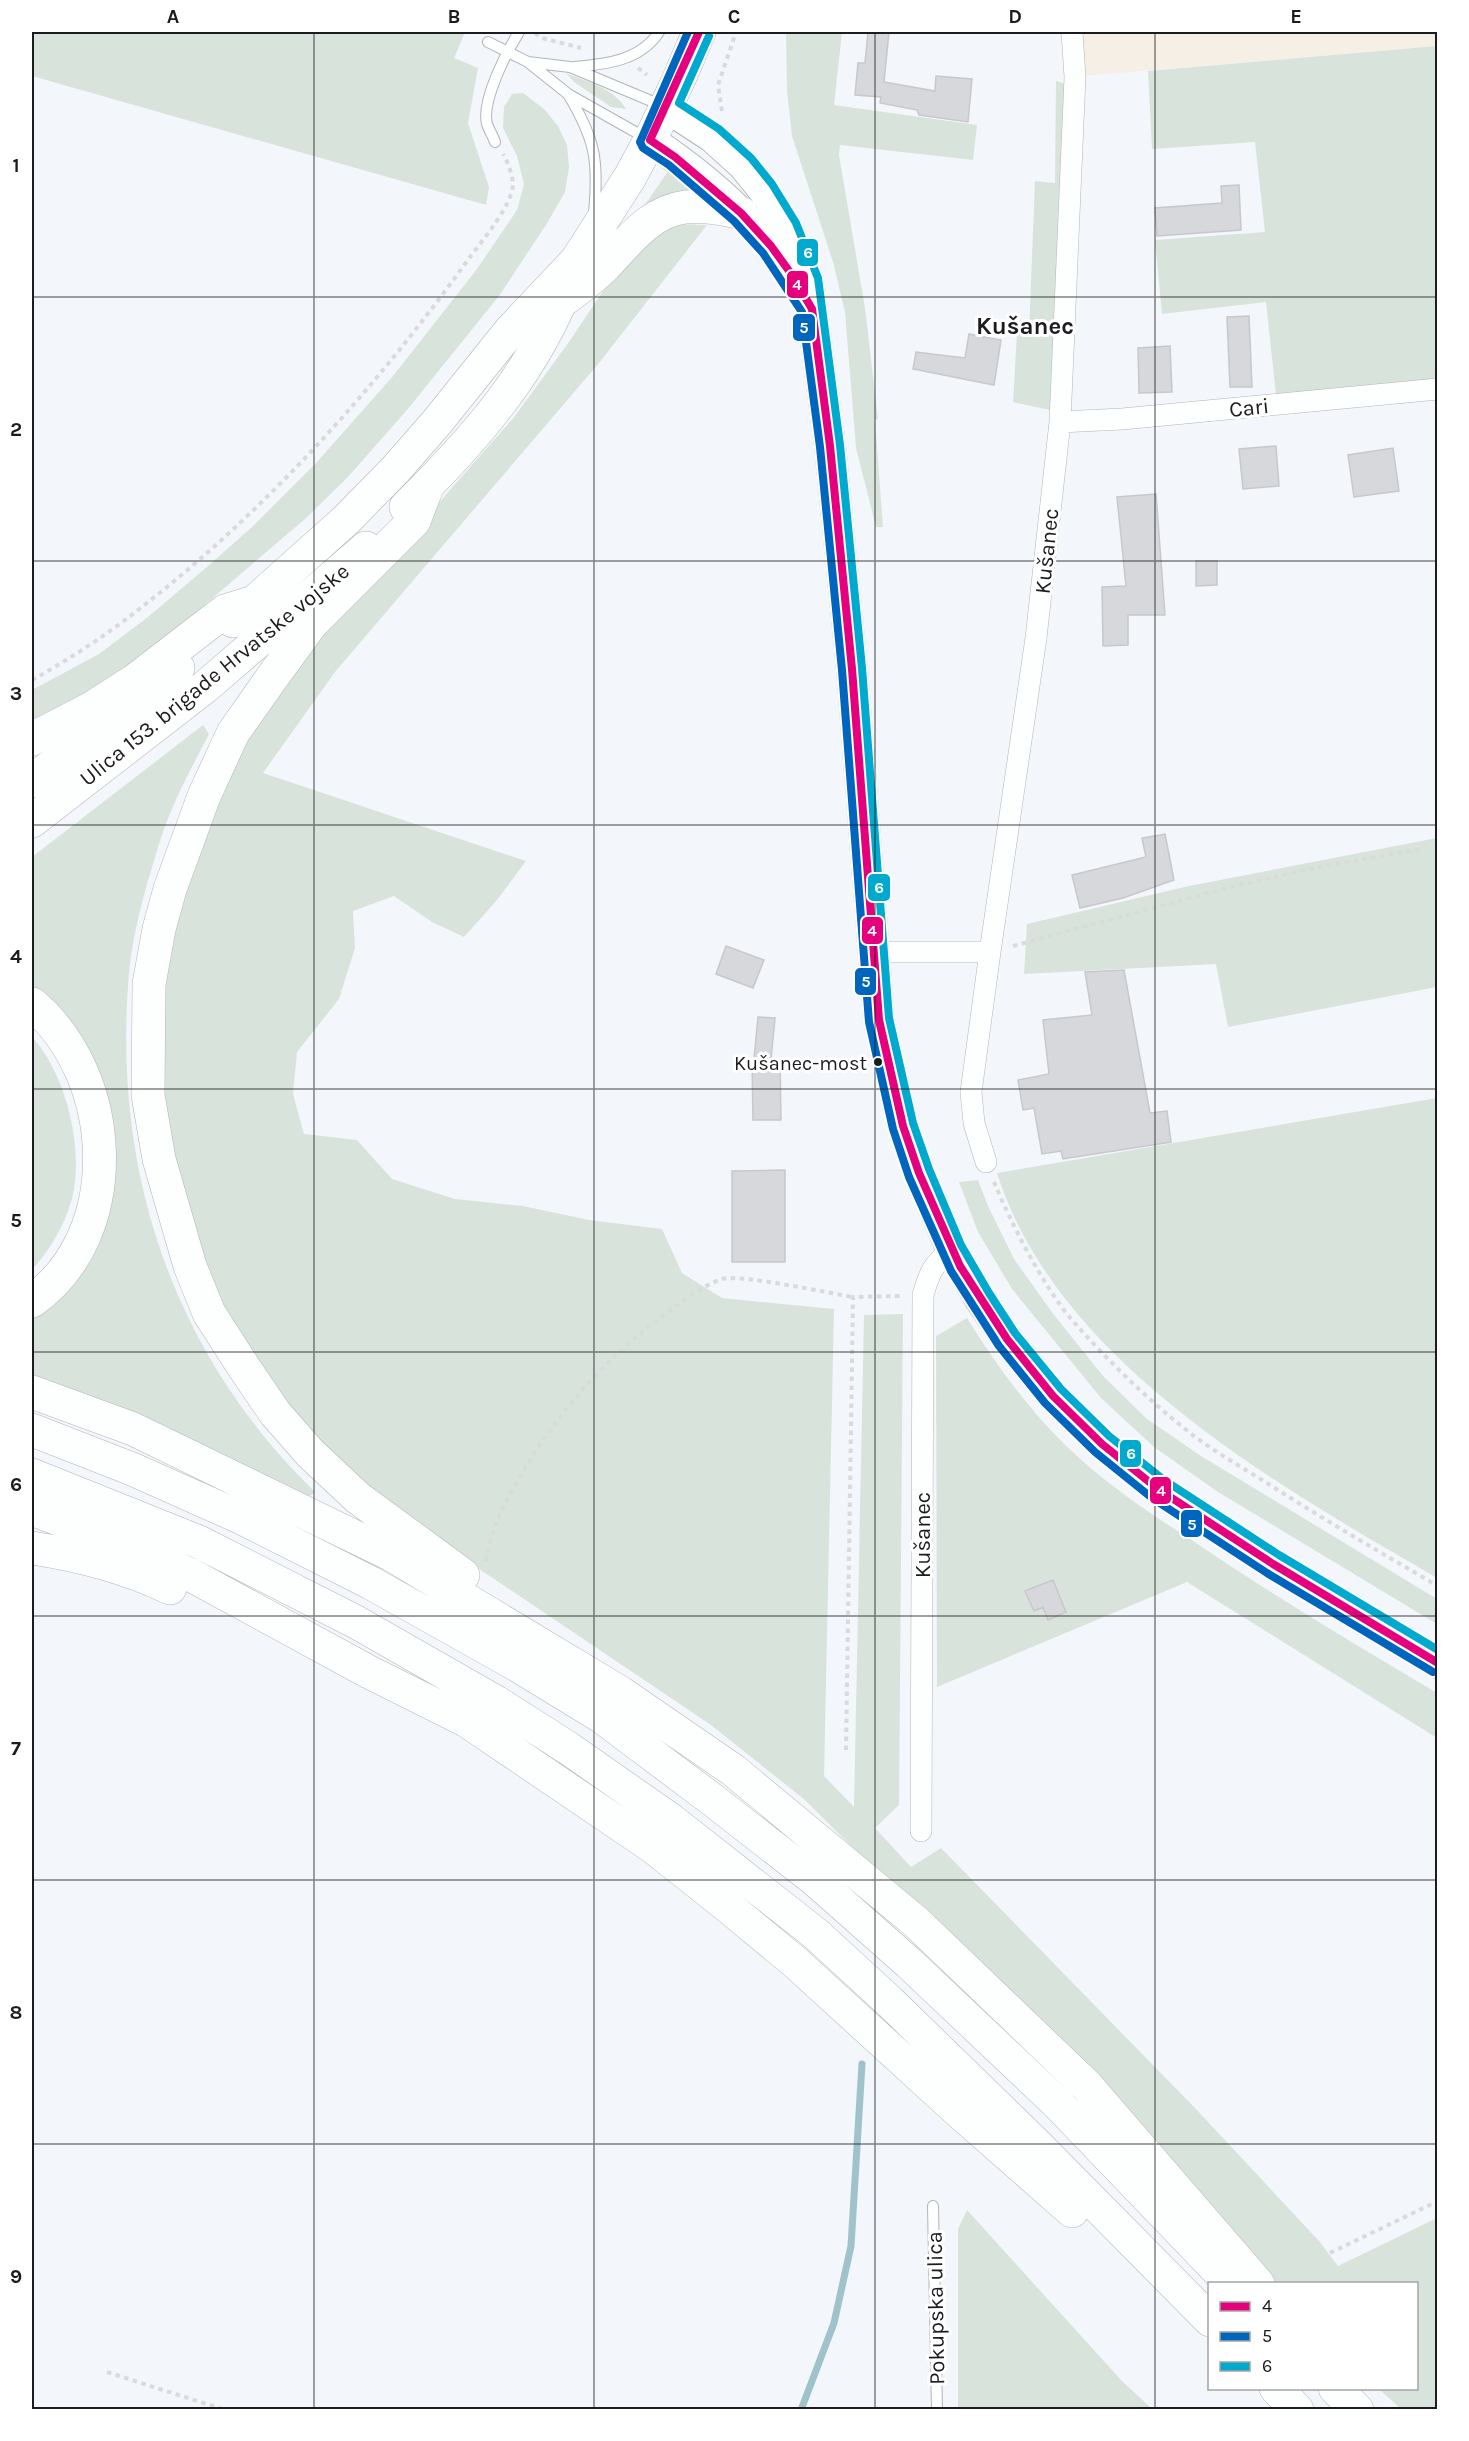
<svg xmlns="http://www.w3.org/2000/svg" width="1469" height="2441" font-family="Karla,sans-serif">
<rect width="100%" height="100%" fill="#f3f6fa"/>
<!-- industrial -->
<path fill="#f6efe6" d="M1079 32H1437L1438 46 1083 76Z"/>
<!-- green -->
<path fill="#d8e4db" d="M32 32H465L454 58 478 68 468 123 489 187 486 205 32 76Z
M786 32H842L834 105 977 125 973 160 840 145 839 155 865 308 878 419 875 420 883 527H876L856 448 845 312 833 262 792 136 787 90Z
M1437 46V380L1276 395 1266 302 1162 314 1155 240 1265 232 1255 142 1152 149 1148 71Z
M566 73C587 82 614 88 626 109L611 107 574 82Z
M1056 81 1066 84 1050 410 1013 402 1017 333 1029 334 1035 181 1055 183Z
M523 93 544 109 558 126 567 145 569 167 565 192 546 225 499 296 407 410 347 478 305 519 160 643 114 678 32 724V690L99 654 148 617 208 566 252 527 317 462 393 376 477 269 517 210 524 184 517 156 503 128 504 107 512 94Z
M671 167 699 194 644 206Z
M679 224 707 225 599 363 335 672 263 773 526 861 497 900 464 937 432 922 394 896 353 911 355 948 339 999 297 1052 293 1094 304 1134 357 1140 392 1179 455 1199 523 1206 589 1220 662 1229 682 1273 722 1298 834 1309 824 1776 854 1807 864 1315 903 1314 899 1805 875 1828 911 1867 941 1848 1195 2108 1319 2241 1338 2266 1437 2218V2409H1401L1379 2389 1416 2388V2284L1271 2283 887 1882 805 1800 711 1725 402 1517 339 1471 230 1332 165 1150 159 979 212 792 297 664 515 416 569 342 631 249Z
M203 725 209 734C191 769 172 803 160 841 147 883 133 929 129 973 112 1170 172 1353 315 1492L306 1499 32 1380V1316L108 1175 32 989V857Z
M1437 838V987L1228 1027 1216 964 1024 974 1027 924 1189 886Z
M32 1037C68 1075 88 1161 68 1211 60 1233 47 1253 32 1270Z
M1437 1098H1438L1437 1578C1277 1485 1056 1361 997 1173Z
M978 1180 988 1206 1014 1259 1054 1315 1103 1376 1147 1419 1201 1456 1437 1599V1624L1218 1492 1154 1447 1101 1398 1012 1289 978 1232 959 1182Z
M967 1318C998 1368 1033 1416 1077 1456 1115 1491 1159 1519 1202 1547 1279 1599 1358 1646 1437 1693V1738L1187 1582 937 1687 936 1336Z
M967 2210 1122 2381 1152 2409H958V2229Z"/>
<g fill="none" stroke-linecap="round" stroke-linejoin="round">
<!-- stream -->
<path stroke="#9fc2cb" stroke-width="7" d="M801 2410 834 2323 851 2246 862 2064"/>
</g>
<!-- building -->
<path fill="#d7d8db" stroke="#c7c8cb" stroke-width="1.5" d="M868 32H889L884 82 935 91 936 76 972 79 968 122 919 115 917 110 880 103 881 97 855 95 858 63H865Z
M1239 185 1241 230 1157 236 1155 208 1222 203 1221 186Z
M1249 316 1252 387H1230L1227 317Z
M969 334 1001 340 994 385 913 369 916 352 965 358Z
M1170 346 1172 392 1139 393 1138 348Z
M1276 446 1279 486 1243 489 1239 449Z
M1393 448 1399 491 1354 497 1348 455Z
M1156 494 1165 615H1128V645L1103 646 1102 587 1126 586 1117 497Z
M1196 561H1217V585L1196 586Z
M1165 834 1174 880 1123 898 1080 908 1072 875 1146 857 1142 838Z
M726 946 764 960 753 988 716 974Z
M1124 970 1150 1113 1167 1111 1171 1142 1063 1159 1061 1151 1042 1154 1034 1108 1023 1110 1018 1080 1049 1074 1043 1020 1092 1015 1085 972Z
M758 1017 775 1018 771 1059H780L781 1120H753L752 1059H754Z
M785 1170V1262H732V1171Z
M1053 1580 1066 1612 1048 1620 1043 1607 1034 1611 1025 1591Z"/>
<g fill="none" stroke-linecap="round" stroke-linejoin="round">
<defs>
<path id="service" d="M488 42 528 62 568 94 646 138
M528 62 570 67 663 106
M574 67C606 64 640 61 659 32
M568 94C595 139 599 160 594 213
M495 142C493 136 489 130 487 124 481 101 507 51 519 32
M933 2206 937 2410"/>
<path id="minor" d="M1060 422 1122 419 1438 389
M875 952H990L1036 638 1060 422 1075 77 1072 32
M986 1162 974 1123 971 1092 990 952
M921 1831 923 1295C929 1274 933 1263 952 1250"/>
<path id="secondary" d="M666 107 712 137 743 165 764 191 787 228 808 280 830 446 852 669 879 1020 903 1126 919 1173 952 1250 980 1299 1007 1339 1053 1396 1102 1444 1158 1489 1273 1564 1438 1663
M650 140C707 178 763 226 798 286"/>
<path id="primary" d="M562 301C577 290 592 279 605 266 629 241 649 212 685 207 704 205 723 209 741 213
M406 507C475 439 536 370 570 278
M233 621 346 520 396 469 437 422 510 331 577 260 630 177 650 140 679 79 699 32
M32 781 178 668
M32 821 205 687 366 548"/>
<path id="motorway" d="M427 487 414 521 311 624 271 679 233 733 204 796 170 889 159 929 149 984 148 1095 159 1159 190 1266 209 1313 243 1366 275 1413 310 1453 358 1498 463 1575
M32 739 92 708 134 681 225 611 254 602
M32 1004C117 1075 127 1234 32 1301
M32 1392 133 1429 392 1555 621 1693 733 1770 916 1922 1087 2086 1258 2284
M32 1430 132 1469 242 1518 371 1583 517 1665 602 1717 714 1801 814 1879 909 1963 1058 2104 1231 2284
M32 1475 199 1542 356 1622 496 1702 568 1748 671 1820 816 1934 890 2002 1036 2144 1210 2320
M32 1509 111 1539 189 1574 369 1672 467 1721 653 1847 726 1905 795 1962 956 2109 1072 2211
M32 1548C78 1555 128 1568 170 1588
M1276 2388 1297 2410
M1335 2388 1357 2410"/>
</defs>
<!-- service casing -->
<use href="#service" stroke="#b2b5b7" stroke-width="12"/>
<!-- minor casing -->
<use href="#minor" stroke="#b2b5b7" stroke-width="22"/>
<!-- secondary casing -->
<use href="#secondary" stroke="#b2b5b7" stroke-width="32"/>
<!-- primary casing -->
<use href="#primary" stroke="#b2b5b7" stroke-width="34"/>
<!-- motorway casing -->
<use href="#motorway" stroke="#b2b5b7" stroke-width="34"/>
<!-- path -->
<path stroke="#d9dadb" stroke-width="4" stroke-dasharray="4.5 4.5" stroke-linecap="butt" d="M535 33 542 38 581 48
M638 68 647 75
M722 111 718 85 736 32
M32 680C68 660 105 636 138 610 265 512 376 388 470 257 482 241 513 204 513 184 513 176 507 160 503 154
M1013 946 1234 886 1320 867 1420 849
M994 1182C1011 1223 1043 1286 1072 1320 1109 1362 1150 1402 1194 1436 1218 1454 1245 1469 1270 1485 1325 1520 1381 1553 1438 1586
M486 1561V1557C490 1543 494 1527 500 1514 538 1435 597 1363 668 1312 684 1300 702 1286 722 1279 741 1274 829 1293 853 1297
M846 1750 853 1297 902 1296
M1330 2253 1438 2201
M107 2372 225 2410"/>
<!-- service -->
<use href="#service" stroke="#fdfefe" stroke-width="10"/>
<!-- minor -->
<use href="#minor" stroke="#fdfefe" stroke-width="21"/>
<!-- secondary -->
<use href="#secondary" stroke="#fdfefe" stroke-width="30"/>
<!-- primary -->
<use href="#primary" stroke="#fdfefe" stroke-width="33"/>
<!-- motorway -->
<use href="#motorway" stroke="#fdfefe" stroke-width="33"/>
<defs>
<path id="bus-1" d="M699 32 650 140 675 157 741 213 771 246 792 275 812 309 830 446 852 669 879 1020 903 1126 919 1173 960 1266 1007 1339 1053 1396 1102 1444 1158 1489 1273 1564 1438 1663"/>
<path id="bus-2" d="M688 32 640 142 643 148 669 165 734 221 763 253 802 312 820 447 842 670 869 1022 893 1129 909 1177 951 1271 999 1346 1045 1403 1095 1452 1152 1498 1267 1573 1433 1672"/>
<path id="bus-3" d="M709 36 679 103 719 129 751 158 772 184 796 223 818 278 840 445 862 668 889 1018 913 1123 929 1169 961 1245 989 1293 1015 1333 1061 1389 1109 1436 1164 1480 1279 1555 1438 1650"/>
</defs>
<!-- bus-1 casing -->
<use href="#bus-1" stroke="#fff" stroke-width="12"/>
<!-- bus-2 casing -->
<use href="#bus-2" stroke="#fff" stroke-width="12"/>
<!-- bus-3 casing -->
<use href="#bus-3" stroke="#fff" stroke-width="12"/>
<!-- bus-1 -->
<use href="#bus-1" stroke="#e5007d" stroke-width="8"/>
<!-- bus-2 -->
<use href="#bus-2" stroke="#0065bd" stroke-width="8"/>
<!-- bus-3 -->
<use href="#bus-3" stroke="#00a9ce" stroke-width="8"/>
</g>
<!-- grid -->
<path fill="none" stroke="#1b1c1f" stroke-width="1.5" stroke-opacity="0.55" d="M314 32V2410M594 32V2410M875 32V2410M1155 32V2410M32 297H1438M32 561H1438M32 825H1438M32 1089H1438M32 1352H1438M32 1616H1438M32 1880H1438M32 2144H1438"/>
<!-- markers -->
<circle fill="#1b1c1f" stroke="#fff" stroke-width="2" cx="878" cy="1062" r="5"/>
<g text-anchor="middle" stroke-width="6" stroke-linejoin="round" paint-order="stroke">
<!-- bus labels -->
<g font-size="20" fill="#1b1c1f" stroke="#fff" text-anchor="end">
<text x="867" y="1070">Kušanec-most</text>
</g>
<!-- street labels -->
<g font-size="22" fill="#1b1c1f" stroke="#fff">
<text transform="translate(1249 407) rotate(-6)" y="8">Cari</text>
<text transform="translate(1046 551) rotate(-84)" y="8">Kušanec</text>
<text transform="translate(214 674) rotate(-39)" y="8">Ulica 153. brigade Hrvatske vojske</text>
<text transform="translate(922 1535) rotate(-90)" y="8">Kušanec</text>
<text transform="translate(935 2308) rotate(-91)" y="8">Pokupska ulica</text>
</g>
<!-- neighbourhood labels -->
<g font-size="24" font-weight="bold" fill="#1b1c1f" stroke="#fff">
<text x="1025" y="334">Kušanec</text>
</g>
</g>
<g stroke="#fff" stroke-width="2">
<rect x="796" y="238" width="23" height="29" rx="6" fill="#00a9ce"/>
<rect x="786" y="270" width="23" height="29" rx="6" fill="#e5007d"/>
<rect x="792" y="313" width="24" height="29" rx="6" fill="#0065bd"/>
<rect x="867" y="873" width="24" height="29" rx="6" fill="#00a9ce"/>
<rect x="861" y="916" width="23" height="29" rx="6" fill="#e5007d"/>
<rect x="854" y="967" width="23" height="29" rx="6" fill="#0065bd"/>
<rect x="1119" y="1439" width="23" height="29" rx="6" fill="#00a9ce"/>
<rect x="1149" y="1476" width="23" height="29" rx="6" fill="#e5007d"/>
<rect x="1180" y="1509" width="23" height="29" rx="6" fill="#0065bd"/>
</g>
<g font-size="16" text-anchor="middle" font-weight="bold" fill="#fff">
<text x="808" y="258">6</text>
<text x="797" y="290">4</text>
<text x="804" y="333">5</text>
<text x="879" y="893">6</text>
<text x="872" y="936">4</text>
<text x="866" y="987">5</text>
<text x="1131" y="1459">6</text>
<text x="1161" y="1496">4</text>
<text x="1192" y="1530">5</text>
</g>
<!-- border -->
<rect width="1469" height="2441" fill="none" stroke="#ffffff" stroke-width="66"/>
<!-- legend -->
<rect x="1208" y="2282" width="210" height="108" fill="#ffffff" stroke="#a4a4a5" stroke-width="1.5"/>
<rect x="1220" y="2302" width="30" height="9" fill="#e5007d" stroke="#a4a4a5" stroke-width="1.5"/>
<text x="1262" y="2312" font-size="18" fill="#1b1c1f">4</text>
<rect x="1220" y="2332" width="30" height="9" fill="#0065bd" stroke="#a4a4a5" stroke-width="1.5"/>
<text x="1262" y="2342" font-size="18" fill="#1b1c1f">5</text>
<rect x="1220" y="2362" width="30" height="9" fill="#00a9ce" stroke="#a4a4a5" stroke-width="1.5"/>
<text x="1262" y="2372" font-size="18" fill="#1b1c1f">6</text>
<rect x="33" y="33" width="1403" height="2375" fill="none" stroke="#1b1c1f" stroke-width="2"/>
<g font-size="20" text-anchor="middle" font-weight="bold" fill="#1b1c1f">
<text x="173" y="23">A</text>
<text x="454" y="23">B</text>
<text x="734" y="23">C</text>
<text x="1015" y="23">D</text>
<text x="1296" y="23">E</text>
<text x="16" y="172">1</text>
<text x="16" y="436">2</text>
<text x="16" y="700">3</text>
<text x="16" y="963">4</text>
<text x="16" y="1227">5</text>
<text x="16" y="1491">6</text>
<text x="16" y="1755">7</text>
<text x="16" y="2019">8</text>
<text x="16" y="2283">9</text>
</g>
</svg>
